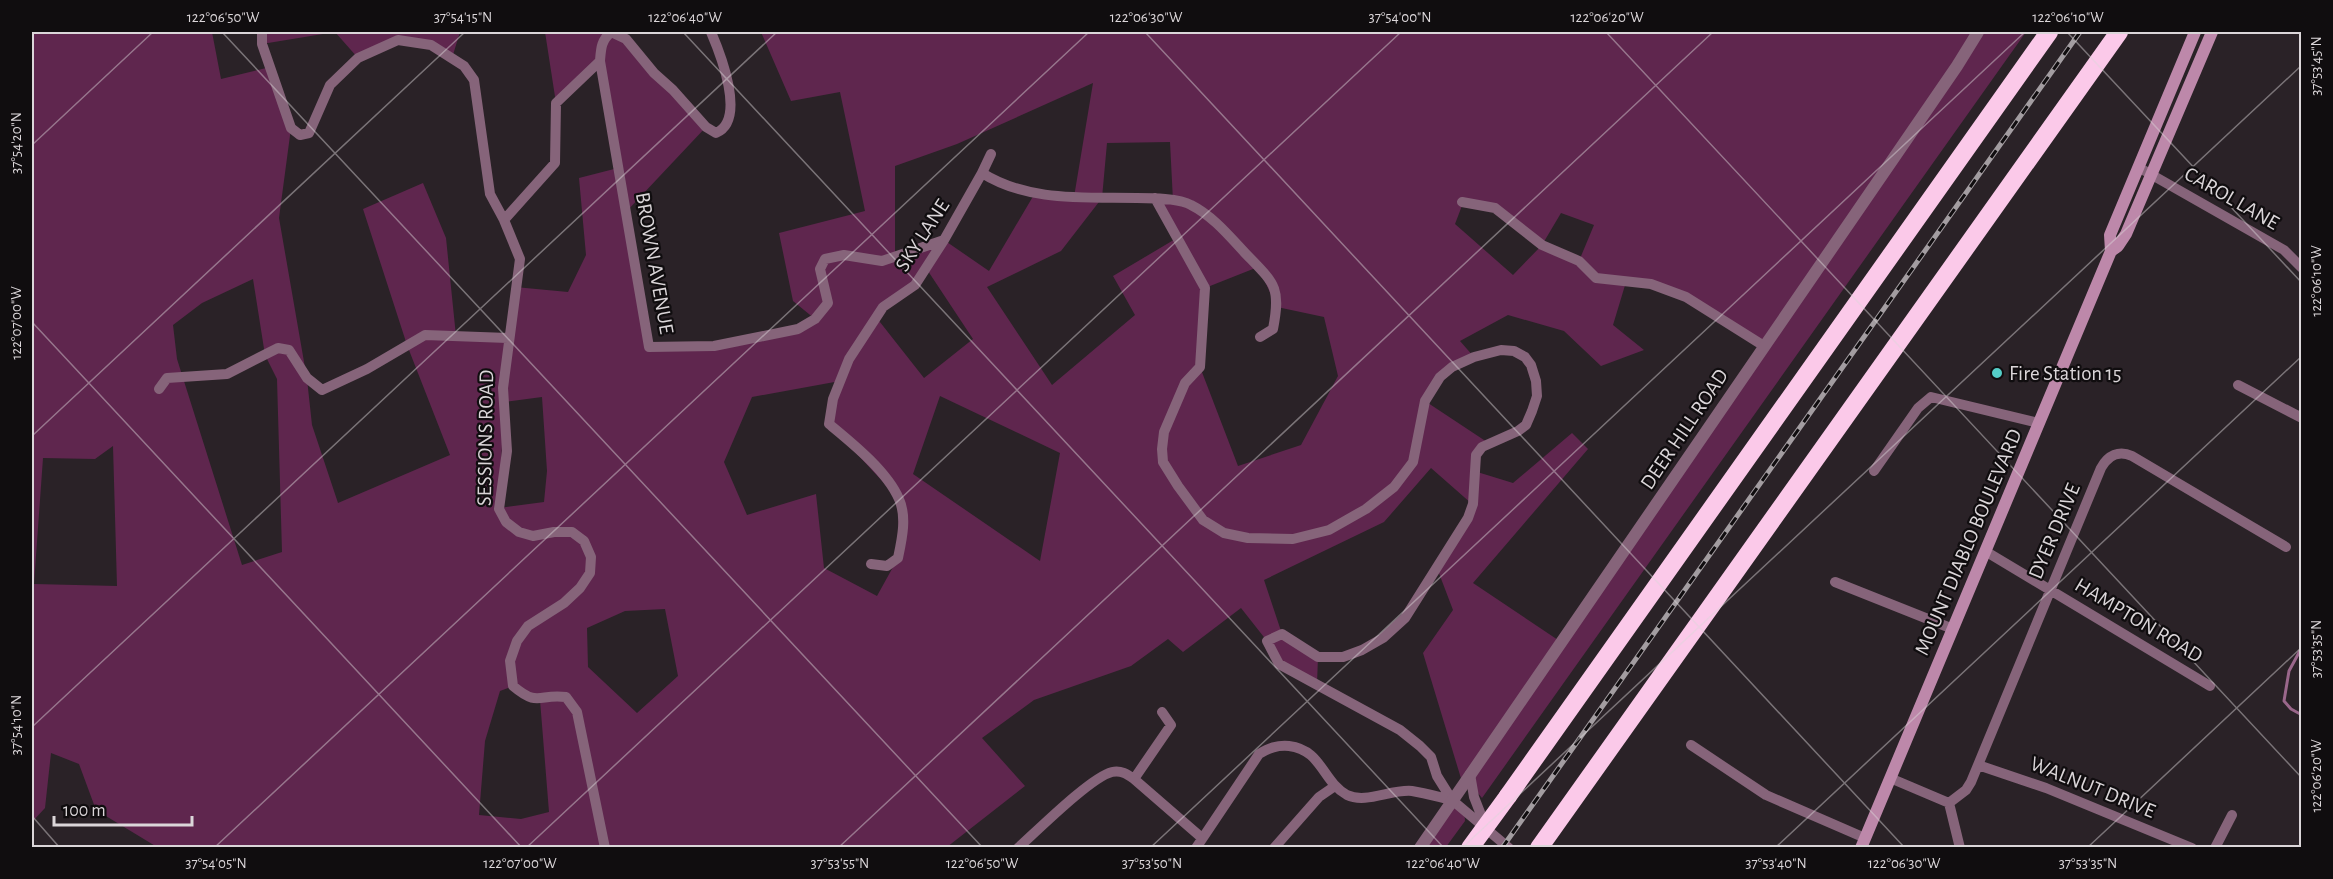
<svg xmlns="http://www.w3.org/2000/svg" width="2333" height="879" font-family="'Alegreya Sans',sans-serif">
<rect width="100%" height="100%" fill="#2a2227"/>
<!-- green -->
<path fill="#5f264e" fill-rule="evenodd" d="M32 32H212L221 79 270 67 291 128 279 218 307 379 312 425 338 503 450 455 407 345 363 209 423 183 446 238 456 336 508 338 515 287 568 292 586 255 579 178 618 168 601 62 556 103 545 32H611L626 39 706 127 626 212 649 346H714L798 329 815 319 793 301 779 233 865 211 840 92 791 101 761 32H2026L1482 798 1477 792 1463 785 1423 653 1453 610 1437 568 1472 504 1431 468 1384 522 1264 580 1282 634 1318 657 1317 684 1279 664 1267 641 1241 608 1183 652 1168 639 1131 666 1034 700 982 738 1025 786 947 847H157L96 810 79 764 51 753 45 808 32 822ZM1093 83 1074 197 1035 193 989 271 944 240 895 257V166L957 144ZM1170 142 1173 201 1155 198 1177 238 1113 276 1135 315 1052 385 987 287 1061 251 1102 198 1107 143ZM1463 203 1495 208 1542 245 1513 275 1455 224ZM1561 213 1594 225 1579 261 1542 245ZM1258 267 1277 307 1324 317 1338 376 1301 445 1238 466 1200 367 1205 288ZM926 268 973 339 924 378 876 317 915 285ZM253 279 265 355 277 379 282 552 242 565 177 359 173 325 202 303ZM1626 282 1686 297 1764 346 1561 642 1473 583 1588 449 1572 433 1513 483 1474 471 1482 447 1490 444 1425 401 1452 367 1474 357 1460 341 1508 315 1564 331 1601 366 1644 350 1613 325ZM840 381 829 424 899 499 898 558 877 596 824 568 816 494 747 515 724 462 752 397ZM940 396 1060 453 1040 561 913 474ZM542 397 547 471 544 502 499 508 504 402ZM113 446 117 586 34 584 43 458 95 459ZM665 609 678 676 637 713 588 667 587 628 625 611ZM513 686 540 700 549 812 521 819 479 815 485 741 500 691Z
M262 32H460L452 58 431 45 398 40 358 58 335 32 262 44Z
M1452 800 1464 809 1465 821 1446 847 1420 848Z"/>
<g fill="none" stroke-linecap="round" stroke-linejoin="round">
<!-- stream -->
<path stroke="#9a678b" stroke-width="3" d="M2302 647 2289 671 2284 701 2291 709 2302 715"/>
<!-- minor -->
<path stroke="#86647a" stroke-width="10" d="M262 32V44L291 128 300 135 309 133 330 85 358 58 398 40 431 45 464 66 474 80 490 194 504 220 520 259 503 388 507 451 499 509 506 522 519 532 533 536 554 532H572L584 541 591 557 590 573 580 588 564 603 528 626 517 641 510 661 513 686C539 708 539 693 566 697L577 712 605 848
M711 32C720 53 747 120 716 133L706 127 673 90 654 73 626 39 611 32C601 41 601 48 600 61L649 347 714 346 798 329 815 319 828 303 820 269 825 259 844 255 882 261 944 240
M2138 167 2284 250 2302 268
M982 173 991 154
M1155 198 1205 288 1200 367 1185 383 1164 432 1162 449 1163 462 1178 486 1203 520 1224 533 1248 538 1293 539 1329 530 1366 509 1394 487 1413 462 1425 401 1440 377 1452 367 1474 357 1501 350 1514 351 1525 357 1531 365 1536 381 1537 396 1532 411 1526 425 1518 431 1482 447 1476 455 1473 504 1468 518 1405 618 1383 638 1362 650 1343 657H1318L1282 634 1267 641 1279 664 1400 730 1420 746 1431 757 1437 776 1452 800 1509 848
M1462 202 1495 208 1542 245 1579 261 1596 278 1651 284 1686 297 1764 346
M504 220 555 163 556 103 600 61
M2238 385 2302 418
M159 389 167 378 227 374 278 348 289 350 307 378 322 390 367 369 425 335 508 338
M1874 471 1918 408 1931 397 2039 423
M1985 551 2210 686
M871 564 887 566 898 558C902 539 907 517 899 499 887 471 852 443 829 424L833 399 849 359 883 307 915 285 944 240 982 173C1028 202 1084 197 1137 198 1152 198 1179 198 1191 205 1213 216 1230 237 1246 254 1275 284 1281 287 1273 329L1260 337
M1835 582 1953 629
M1691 745 1766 795 1865 838
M1978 765 2046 788 2192 848
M1470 774 1474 797 1485 825
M1890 778 1949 803 1960 848
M1134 779 1171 725 1162 712
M1949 803 1966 790 1971 782 2101 468C2108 455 2119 450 2132 456L2286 547
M1018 848C1037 831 1091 777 1112 772 1121 770 1127 774 1134 779L1202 838
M1196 848 1259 754C1269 748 1277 745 1289 746 1322 750 1322 781 1347 795 1366 804 1391 789 1412 791 1425 793 1439 797 1452 800
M1274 848 1319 797 1335 786
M2215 848 2232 815"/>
<!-- tertiary -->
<path stroke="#86647a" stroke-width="12" d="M1420 848 1957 66 1978 32"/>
<!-- secondary -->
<path stroke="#bd88aa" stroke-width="12" d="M2111 251 2118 246 2126 234 2212 32
M1861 848 2111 251 2110 235 2195 32"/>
<!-- motorway -->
<path stroke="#fbc9e9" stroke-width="18" d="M1508 796 2049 32
M1539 848 2119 32"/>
<defs>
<path id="rail" d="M1502 848 2080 32"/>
</defs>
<!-- rail casing -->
<use href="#rail" stroke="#a39da1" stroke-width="5"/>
<!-- rail -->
<use href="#rail" stroke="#100d0f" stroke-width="3" stroke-dasharray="9" stroke-linecap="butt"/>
<!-- motorway-bridge -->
<path stroke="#fbc9e9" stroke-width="18" d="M1470 848 1508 796"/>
</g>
<!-- ticks -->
<path fill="none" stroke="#dbd6d9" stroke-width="1.5" stroke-opacity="0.45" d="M222 32 983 848M683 32 1444 848M1145 32 1905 848M1606 32 2302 778M2067 32 2302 283M32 145 153 32M32 322 522 848M32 436 465 32M32 727 777 32M32 816 60 848M214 848 1089 32M526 848 1401 32M838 848 1713 32M1150 848 2025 32M1462 848 2302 65M1775 848 2302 356M2087 848 2302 647"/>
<!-- markers -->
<circle fill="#54cdc7" stroke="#100d0f" stroke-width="2" cx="1997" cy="373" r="6"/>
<g text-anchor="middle" stroke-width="4.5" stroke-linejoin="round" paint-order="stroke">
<!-- street labels -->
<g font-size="21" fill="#dbd6d9" stroke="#100d0f">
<text transform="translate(2232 198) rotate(30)" y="7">CAROL LANE</text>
<text transform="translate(922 235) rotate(-57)" y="7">SKY LANE</text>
<text transform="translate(655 263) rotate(80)" y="7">BROWN AVENUE</text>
<text transform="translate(1684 429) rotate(-56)" y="7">DEER HILL ROAD</text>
<text transform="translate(485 438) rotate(-89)" y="7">SESSIONS ROAD</text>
<text transform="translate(2054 531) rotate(-67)" y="7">DYER DRIVE</text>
<text transform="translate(1968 542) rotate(-67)" y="7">MOUNT DIABLO BOULEVARD</text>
<text transform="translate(2139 620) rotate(31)" y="7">HAMPTON ROAD</text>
<text transform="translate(2093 787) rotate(22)" y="7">WALNUT DRIVE</text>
</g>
<!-- poi labels -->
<g font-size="21" fill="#dbd6d9" stroke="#100d0f" text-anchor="start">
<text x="2009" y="380">Fire Station 15</text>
</g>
</g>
<!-- border -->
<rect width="2333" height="879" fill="none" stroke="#100d0f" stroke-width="66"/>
<!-- scale -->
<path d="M54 816v9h138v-9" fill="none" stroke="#dbd6d9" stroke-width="3"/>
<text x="63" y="816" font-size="18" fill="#dbd6d9" stroke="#100d0f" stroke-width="4.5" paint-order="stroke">100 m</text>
<rect x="33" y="33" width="2267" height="813" fill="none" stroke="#dbd6d9" stroke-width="2"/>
<g font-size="15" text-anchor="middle" fill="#dbd6d9">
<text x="223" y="22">122°06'50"W</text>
<text x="463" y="22">37°54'15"N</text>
<text x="685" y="22">122°06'40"W</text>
<text x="1146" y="22">122°06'30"W</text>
<text x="1400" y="22">37°54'00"N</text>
<text x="1607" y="22">122°06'20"W</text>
<text x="2068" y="22">122°06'10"W</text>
<text transform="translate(2316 66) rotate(-90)" y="5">37°53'45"N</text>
<text transform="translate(16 143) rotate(-90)" y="5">37°54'20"N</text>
<text transform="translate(2316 281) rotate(-90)" y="5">122°06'10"W</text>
<text transform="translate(16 323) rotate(-90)" y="5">122°07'00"W</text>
<text transform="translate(2316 649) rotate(-90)" y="5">37°53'35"N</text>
<text transform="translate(16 725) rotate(-90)" y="5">37°54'10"N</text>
<text transform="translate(2316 776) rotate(-90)" y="5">122°06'20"W</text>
<text x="216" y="868">37°54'05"N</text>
<text x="520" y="868">122°07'00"W</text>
<text x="840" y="868">37°53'55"N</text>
<text x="982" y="868">122°06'50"W</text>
<text x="1152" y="868">37°53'50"N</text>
<text x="1443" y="868">122°06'40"W</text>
<text x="1776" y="868">37°53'40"N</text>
<text x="1904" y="868">122°06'30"W</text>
<text x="2088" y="868">37°53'35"N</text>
</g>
</svg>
